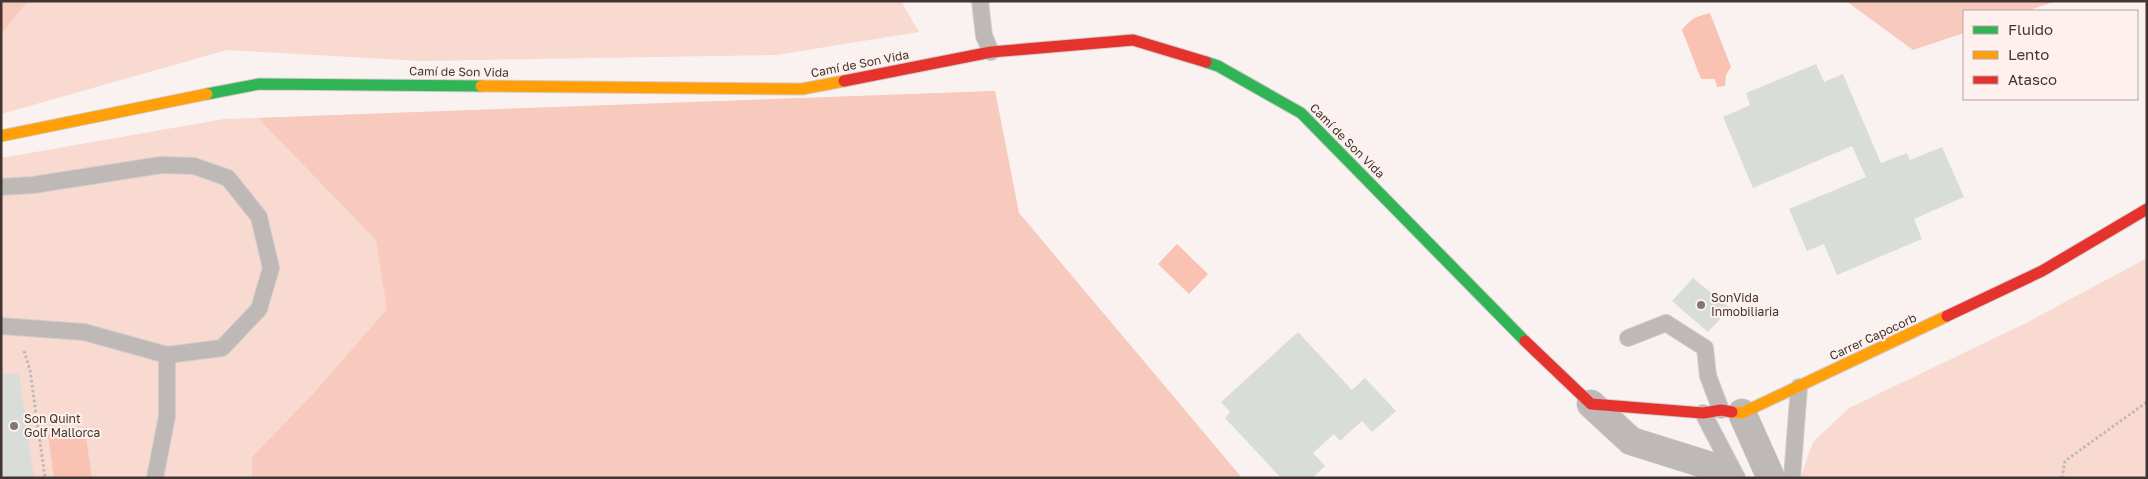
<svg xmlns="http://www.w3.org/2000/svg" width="2148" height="479" font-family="'Golos Text',sans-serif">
<rect width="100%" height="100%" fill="#faf2f0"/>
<!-- green -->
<path fill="#f9dad0" d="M28 1H901L919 32 776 55 420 61 227 50 1 114V34Z
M995 91 1019 213 1242 478H1V158L224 119Z
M2147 258V478H1800L1813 442 1849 408 2026 323Z"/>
<!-- forest -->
<path fill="#f7cabd" d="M1 1H28L1 34Z
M1846 1H2057L2027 11H1964V33L1913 50Z
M995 91 1019 213 1242 478H252V457L314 393 387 309 376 240 258 118Z"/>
<!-- water -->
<path fill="#f9c2b2" d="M1710 13 1731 67 1726 75 1725 86 1717 87 1715 79H1701L1682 30C1690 19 1697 16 1710 13Z
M1177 244 1208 274 1189 294 1158 264Z
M85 431 92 478H54L48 435Z"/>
<!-- building -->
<path fill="#d9ddd9" d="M1816 64 1824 82 1843 74 1881 163 1907 153 1910 160 1942 147 1964 197 1914 219 1922 239 1837 275 1824 244 1807 251 1789 209 1866 177 1852 146 1753 188 1723 117 1750 105 1746 93Z
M1693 278 1730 308 1708 332 1672 301Z
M1298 332 1352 390 1365 378 1396 411 1372 432 1362 421 1340 441 1334 434 1313 453 1325 466 1312 478H1281L1225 418 1230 412 1221 402Z
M19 373 34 478H1V374Z"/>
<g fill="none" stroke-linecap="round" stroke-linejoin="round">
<defs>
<path id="lane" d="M980 1 984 36 991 52
M1 187 33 185 161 165 194 166 228 178 259 217 271 268 259 309 222 348 167 355 84 332 1 326
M1628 338 1666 323 1705 348 1708 376 1721 410
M1703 413 1737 478
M155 478 167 416V355
M1792 478 1799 387"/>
<path id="street" d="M1591 404 1631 441 1714 467 1729 478
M1742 413 1771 478"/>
<path id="fast" d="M1206 62 1218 66 1301 113 1525 341
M207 94 259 84 481 86"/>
<path id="slow" d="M481 86 802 89 844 81
M1 136 207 94
M1732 412 1742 413 1947 316"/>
<path id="jam" d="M844 81 991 52 1133 40 1206 62
M1947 316 2042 271 2147 209
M1525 341 1591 404 1703 413 1721 410 1732 412"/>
</defs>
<!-- lane casing -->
<use href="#lane" stroke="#d4cdcb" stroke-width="18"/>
<!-- street casing -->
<use href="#street" stroke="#d4cdcb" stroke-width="29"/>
<!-- fast casing -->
<use href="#fast" stroke="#d4cdcb" stroke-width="13"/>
<!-- slow casing -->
<use href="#slow" stroke="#d4cdcb" stroke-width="13"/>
<!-- jam casing -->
<use href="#jam" stroke="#d4cdcb" stroke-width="13"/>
<!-- path -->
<path stroke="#beb9b8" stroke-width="3" stroke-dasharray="2.5 2.5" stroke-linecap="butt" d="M24 351 30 370 45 478
M2062 478 2065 461 2147 402"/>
<!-- lane -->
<use href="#lane" stroke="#beb8b6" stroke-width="16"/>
<!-- street -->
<use href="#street" stroke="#beb8b6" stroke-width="28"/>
<!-- fast -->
<use href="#fast" stroke="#30b455" stroke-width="11"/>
<!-- slow -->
<use href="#slow" stroke="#ff9f0a" stroke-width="11"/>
<!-- jam -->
<use href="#jam" stroke="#e5322d" stroke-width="11"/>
</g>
<!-- markers -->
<g fill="#827774" stroke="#fef0ec" stroke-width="2">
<circle cx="1701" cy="305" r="5"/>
<circle cx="14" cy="426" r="5"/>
</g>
<g text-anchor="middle" stroke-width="4" stroke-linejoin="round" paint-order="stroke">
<!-- street labels -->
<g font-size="12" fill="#423531" stroke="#fef0ec">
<text transform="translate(860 64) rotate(-11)" y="4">Camí de Son Vida</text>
<text transform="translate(459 72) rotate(1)" y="4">Camí de Son Vida</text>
<text transform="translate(1347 141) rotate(45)" y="4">Camí de Son Vida</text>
<text transform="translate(1873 337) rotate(-25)" y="4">Carrer Capocorb</text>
</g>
<!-- poi labels -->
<g font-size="12" fill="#423531" stroke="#fef0ec" text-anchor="start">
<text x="1711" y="302">SonVida<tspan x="1711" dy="14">Inmobiliaria</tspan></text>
<text x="24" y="423">Son Quint<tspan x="24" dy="14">Golf Mallorca</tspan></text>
</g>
</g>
<!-- border -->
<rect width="2148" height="479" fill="none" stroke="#423531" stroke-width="5"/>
<!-- legend -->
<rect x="1963" y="10" width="175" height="90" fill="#fef0ec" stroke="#b3a5a1"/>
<rect x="1973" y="26" width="25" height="8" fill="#30b455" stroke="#b3a5a1"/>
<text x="2008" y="35" font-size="15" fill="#423531">Fluido</text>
<rect x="1973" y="51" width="25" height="8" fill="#ff9f0a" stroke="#b3a5a1"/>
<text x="2008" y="60" font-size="15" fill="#423531">Lento</text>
<rect x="1973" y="76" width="25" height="8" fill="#e5322d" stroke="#b3a5a1"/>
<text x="2008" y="85" font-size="15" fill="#423531">Atasco</text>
</svg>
